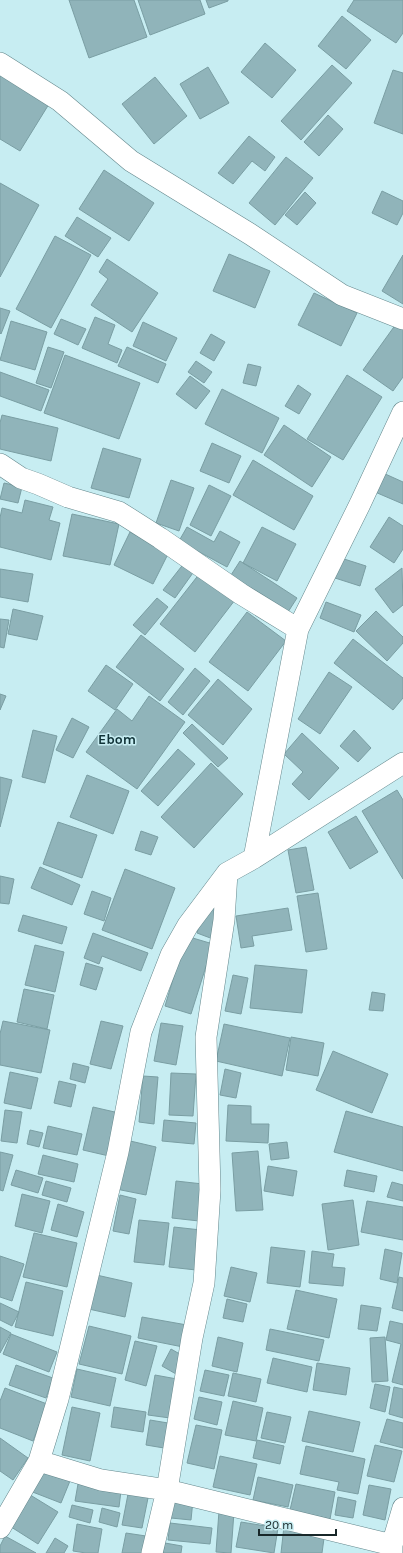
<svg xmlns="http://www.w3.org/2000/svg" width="403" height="1553" font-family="Karla,sans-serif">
<rect width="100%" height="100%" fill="#c7edf2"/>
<!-- building -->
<path fill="#90b4ba" stroke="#7a9ea3" d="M69 0H134L147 37 89 58Z
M138 0H200L205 14 150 35Z
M206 0H228V1L209 8Z
M354 0H403V33L396 43 347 11Z
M342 16 371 40 346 69 318 46Z
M265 43 296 70 272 98 241 72Z
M332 65 352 83 301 140 281 121Z
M208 67 229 103 200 119 180 84Z
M393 70 403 73V134L374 123Z
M0 74 49 104 20 151 0 139Z
M155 77 187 116 154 144 122 104Z
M328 115 343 129 319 156 304 142Z
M249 136 275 157 265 171 252 161 233 184 218 173Z
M286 157 313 178 275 225 249 203Z
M104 170 154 203 129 241 79 209Z
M0 183 39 205 0 277Z
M382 191 403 201V213L397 225 372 213Z
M305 192 316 203 297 225 285 215Z
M77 217 111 238 98 257 65 236Z
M55 236 91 255 51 328 16 309Z
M229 254 270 271 255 308 213 291Z
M403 255V304L382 291Z
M107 259 158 293 132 332 91 305 108 279 99 272Z
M314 293 357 313 341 346 298 325Z
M0 308 10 311 1 334 0 333Z
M95 317 115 325 108 344 122 350 117 363 82 348Z
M61 319 86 329 78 345 54 334Z
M11 321 47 332 35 370 0 360Z
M143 322 177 338 166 361 133 346Z
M396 324 403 329V377L393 391 363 370Z
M211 334 225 342 214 361 200 353Z
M48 347 64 352 51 388 36 383Z
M127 347 166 364 158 383 118 366Z
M65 355 140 383 119 439 44 413Z
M196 361 212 372 204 383 188 372Z
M248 364 261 367 256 386 243 383Z
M0 372 49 390 41 411 0 396Z
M347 375 382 397 343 460 307 439Z
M190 376 210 391 196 409 176 394Z
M298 385 311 394 299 414 285 406Z
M222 389 279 418 262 453 205 424Z
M2 415 58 428 51 461 0 449V423Z
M284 425 331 457 312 487 264 455Z
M212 443 241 456 229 483 200 471Z
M103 448 141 459 129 498 91 488Z
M253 460 313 496 294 530 233 495Z
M383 473 403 482V504L375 492Z
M171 480 194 488 179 531 156 523Z
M4 483 22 487 18 503 0 499Z
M209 485 231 496 211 536 190 525Z
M25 500 53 507 49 520 60 523 51 560 0 547V518L2 508 22 513Z
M72 514 119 524 110 565 63 556Z
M389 517 403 526V549L394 563 370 547Z
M187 527 214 542 220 531 240 542 227 567 179 541Z
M262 527 296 544 277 581 243 563Z
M130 532 169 552 153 584 114 565Z
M341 558 366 566 360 586 335 578Z
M240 561 297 598 288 612 231 575Z
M185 562 195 570 175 598 163 590Z
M402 568 403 605 393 613 375 589Z
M0 569 33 574 28 602 0 597Z
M200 573 235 600 195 652 160 624Z
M157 598 168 607 145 635 133 625Z
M326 602 361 615 354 632 320 618Z
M13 609 43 616 37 640 8 634Z
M376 611 403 637V643L387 661 356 631Z
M247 612 286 641 248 691 209 662Z
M0 619 9 620 4 648 0 647Z
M141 635 184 669 160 701 116 667Z
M353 639 403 678V698L393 710 334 663Z
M106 665 133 684 115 710 88 691Z
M195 668 210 681 183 715 168 702Z
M329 672 352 687 320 734 298 719Z
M218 679 252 709 223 745 188 715Z
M0 694 6 696 0 710Z
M149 696 185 722 137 789 86 752 117 709 132 721Z
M72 718 89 727 73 758 56 750Z
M192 724 228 758 218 767 183 733Z
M33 730 57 736 45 783 22 777Z
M354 730 371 748 358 762 340 746Z
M302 733 339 768 309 800 292 784 303 772 284 754Z
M178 749 195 764 158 806 141 791Z
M211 763 243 794 194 848 161 817Z
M87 775 129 791 113 834 70 817Z
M0 777 12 780 0 827Z
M397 790 403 800V879L362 811Z
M356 816 378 852 350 869 328 832Z
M58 822 97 835 82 878 43 864Z
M141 831 158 837 151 855 135 850Z
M306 847 314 890 296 893 288 850Z
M40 867 80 885 72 905 31 888Z
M125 869 175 888 152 949 102 930Z
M0 876 14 879 9 904 0 903Z
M92 891 111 898 104 921 84 914Z
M318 893 327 949 306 952 297 896Z
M206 905 222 910 213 939 197 933Z
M288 908 292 930 252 936 254 946 241 948 236 916Z
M23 915 67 927 62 944 18 931Z
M93 933 148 953 141 971 102 956 99 964 84 958Z
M186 936 213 944 191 1014 165 1006Z
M35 945 64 952 55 992 25 985Z
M86 963 103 968 96 990 80 985Z
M255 965 307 970 302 1013 250 1008Z
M233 975 248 978 241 1014 225 1011Z
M24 989 54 995 47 1029 17 1022Z
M372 992 385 994 383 1011 369 1010Z
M3 1021 50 1030 41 1073 0 1065V1034Z
M101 1021 123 1026 111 1069 90 1064Z
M161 1023 183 1026 176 1065 154 1061Z
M224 1024 290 1038 282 1076 216 1061Z
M291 1037 324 1043 318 1076 286 1070Z
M333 1051 388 1074 372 1113 316 1090Z
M73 1063 89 1067 85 1083 70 1079Z
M225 1069 241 1073 236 1098 220 1095Z
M10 1072 38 1078 31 1109 4 1103Z
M171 1073 196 1074 193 1116 169 1115Z
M143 1076 158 1077 154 1124 139 1122Z
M59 1081 76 1085 71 1107 54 1103Z
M228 1105 251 1106V1124H269L268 1143 226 1141Z
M93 1107 119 1113 109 1156 83 1150Z
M5 1110 22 1112 17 1143 1 1141Z
M346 1111 403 1127V1171L334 1152Z
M164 1120 196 1123 194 1144 162 1141Z
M48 1126 82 1134 77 1155 43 1148Z
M30 1130 43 1133 39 1147 27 1144Z
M126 1140 156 1147 146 1195 116 1189Z
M287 1142 289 1158 271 1160 269 1144Z
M258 1151 263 1210 236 1211 232 1153Z
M0 1152 13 1155 3 1191 0 1190Z
M43 1155 78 1164 74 1182 38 1174Z
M268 1166 297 1171 293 1196 264 1191Z
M16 1170 43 1178 38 1193 11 1185Z
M347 1170 377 1176 374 1192 344 1186Z
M46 1181 71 1188 67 1202 42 1195Z
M176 1181 203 1184 199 1221 172 1218Z
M392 1182 403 1185V1201L387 1197Z
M22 1194 50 1201 42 1233 15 1226Z
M120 1195 136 1199 129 1234 113 1231Z
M353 1200 359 1245 328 1250 322 1204Z
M367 1201 403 1207V1240L361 1232Z
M58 1204 84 1212 77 1237 51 1230Z
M139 1220 169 1223 164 1265 134 1262Z
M174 1227 201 1230 196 1270 169 1267Z
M34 1233 77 1243 67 1287 23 1277Z
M271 1247 305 1251 300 1287 267 1283Z
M385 1249 402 1253 397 1283 380 1279Z
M312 1251 334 1254 332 1267 345 1268 343 1286 309 1283Z
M0 1256 24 1264 12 1301 0 1297Z
M231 1267 257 1273 250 1302 224 1296Z
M92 1274 132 1283 125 1317 84 1308Z
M399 1277 403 1278V1311L392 1308Z
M26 1282 63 1291 53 1336 15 1327Z
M296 1290 337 1299 329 1338 287 1329Z
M227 1299 247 1304 243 1322 223 1318Z
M0 1303 19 1312 12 1326 0 1320Z
M361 1305 381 1308 377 1331 358 1329Z
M142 1317 187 1325 183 1347 138 1338Z
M390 1321 403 1324V1385L392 1382 401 1344 386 1340Z
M89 1326 131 1336 122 1374 79 1364Z
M0 1327 11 1333 0 1353Z
M270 1329 324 1340 319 1361 266 1350Z
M11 1334 57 1352 49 1372 3 1354Z
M218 1337 243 1343 237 1372 212 1366Z
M385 1337 388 1381 372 1382 370 1338Z
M135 1341 157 1346 146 1386 125 1380Z
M171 1349 185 1357 176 1374 162 1366Z
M273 1358 312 1367 307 1392 267 1383Z
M317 1363 350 1368 346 1395 313 1390Z
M16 1365 53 1378 46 1398 9 1385Z
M77 1369 116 1378 110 1406 71 1397Z
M205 1370 229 1375 224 1396 200 1391Z
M233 1373 261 1379 256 1402 228 1396Z
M155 1375 177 1379 170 1418 148 1415Z
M375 1384 390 1387 385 1412 370 1408Z
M394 1387 403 1389V1418L389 1414Z
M5 1388 47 1404 33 1441 0 1428V1401Z
M199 1397 222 1402 217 1425 194 1419Z
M233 1401 263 1408 256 1441 225 1435Z
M72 1407 100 1413 90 1461 62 1455Z
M114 1407 146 1412 143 1432 111 1427Z
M309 1411 360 1422 353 1452 302 1441Z
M267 1412 291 1417 285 1443 261 1438Z
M387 1419 403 1423V1448L380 1442Z
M150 1420 168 1423 164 1448 146 1445Z
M196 1425 222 1430 214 1469 187 1463Z
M0 1438 28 1458 13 1480 0 1471Z
M257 1440 284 1446 280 1464 253 1458Z
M375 1445 402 1451 394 1482 367 1476Z
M306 1446 365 1459 358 1494 337 1490 339 1482 300 1474Z
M220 1456 257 1464 250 1495 213 1487Z
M42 1463 72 1476 61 1503 30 1491Z
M258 1477 293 1485 288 1507 253 1500Z
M78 1484 121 1491 119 1507 75 1501Z
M296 1484 335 1492 330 1519 290 1510Z
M369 1485 391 1489 385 1520 363 1515Z
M129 1489 149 1493 142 1528 122 1525Z
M27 1493 58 1512 38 1544 8 1525Z
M338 1497 356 1501 353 1518 335 1515Z
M173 1498 193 1500 191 1520 171 1518Z
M72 1505 93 1510 90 1523 69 1517Z
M102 1508 120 1513 117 1527 99 1522Z
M219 1511 234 1512 231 1553 216 1552Z
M241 1522 278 1528 274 1553 236 1547Z
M170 1523 212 1528 210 1544 168 1540Z
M77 1524 102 1529 98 1553H86L73 1551Z
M284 1526 325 1531 322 1553H281Z
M126 1533 146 1536 143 1553H122Z
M5 1536 36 1553H0V1546Z
M55 1538 68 1546 64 1553H46Z
M165 1543 182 1546 181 1553H163Z"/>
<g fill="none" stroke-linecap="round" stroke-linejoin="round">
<defs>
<path id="minor" d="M0 63 60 101 131 161 250 234 342 295 403 319
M0 464 21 478 38 484 68 497 119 512 160 538 241 594 298 629
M254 858 403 763
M39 1461 101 1480 167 1490 392 1545
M0 1528 39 1461 58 1399 118 1152 141 1032 171 955 188 925 227 873 254 858 298 629 360 504 403 412
M152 1553 167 1490 192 1338 204 1283 210 1190 206 1037 224 920 227 873
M392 1553V1545L403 1508"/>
</defs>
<!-- minor casing -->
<use href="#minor" stroke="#64878c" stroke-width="22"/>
<!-- minor -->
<use href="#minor" stroke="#fff" stroke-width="21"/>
</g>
<g text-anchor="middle" stroke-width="3" stroke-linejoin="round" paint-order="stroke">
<!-- quarter labels -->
<g font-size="14" font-weight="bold" fill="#103237" stroke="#c7edf2">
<text x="117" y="744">Ebom</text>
</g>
</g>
<!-- scale -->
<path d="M259 1529v6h77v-6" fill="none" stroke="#182729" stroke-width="2"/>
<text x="265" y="1529" font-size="12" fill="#182729" stroke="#c7edf2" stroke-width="3" paint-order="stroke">20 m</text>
</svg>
